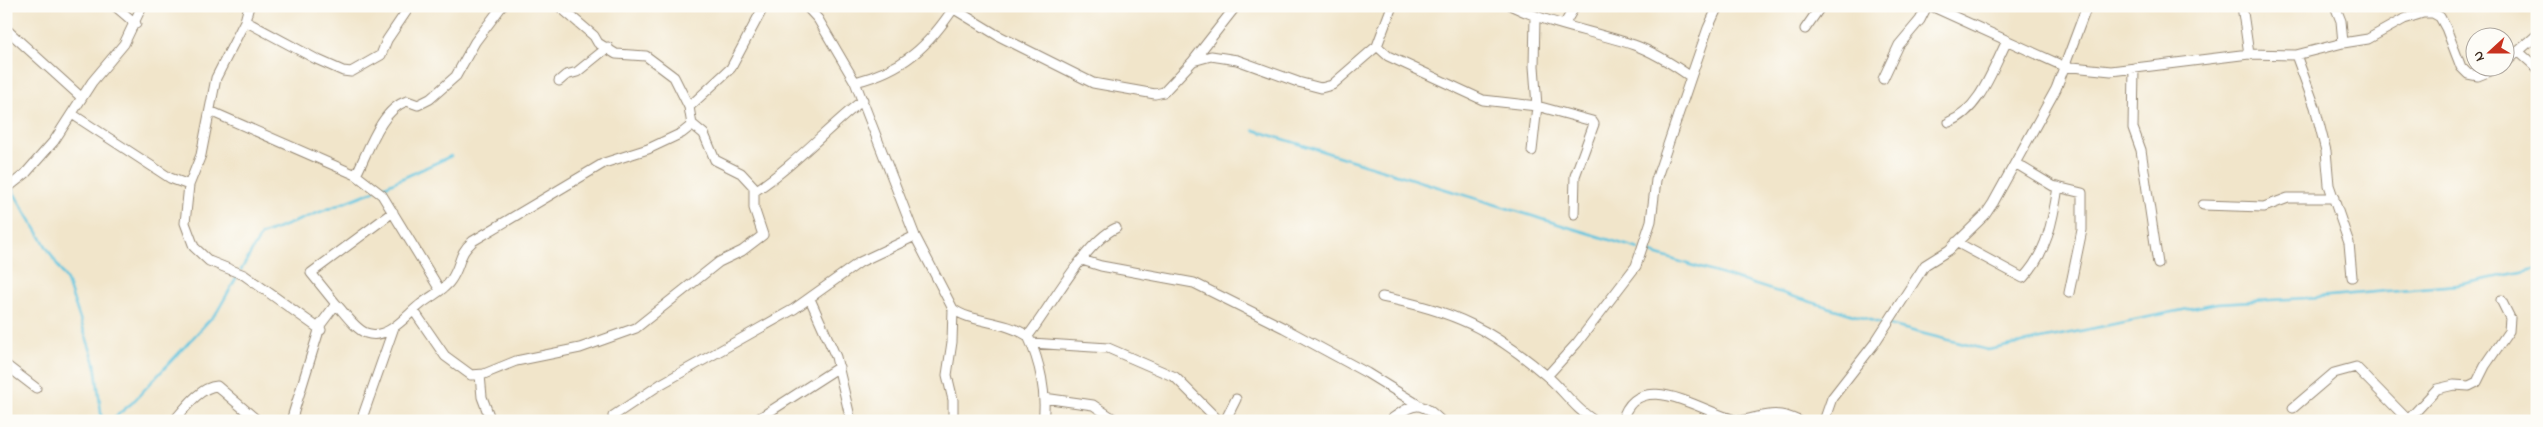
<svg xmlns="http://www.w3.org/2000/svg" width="2543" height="427" font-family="'Indie Flower',sans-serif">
<rect width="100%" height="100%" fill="#fdfcf7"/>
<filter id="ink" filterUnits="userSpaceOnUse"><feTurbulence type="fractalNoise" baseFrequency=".02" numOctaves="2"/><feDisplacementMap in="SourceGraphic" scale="10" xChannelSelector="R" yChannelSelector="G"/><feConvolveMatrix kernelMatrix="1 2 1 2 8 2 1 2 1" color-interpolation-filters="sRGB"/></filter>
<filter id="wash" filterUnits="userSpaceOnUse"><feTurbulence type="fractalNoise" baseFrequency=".0096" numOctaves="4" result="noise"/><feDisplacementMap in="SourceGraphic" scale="20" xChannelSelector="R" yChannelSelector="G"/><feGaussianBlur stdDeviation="1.12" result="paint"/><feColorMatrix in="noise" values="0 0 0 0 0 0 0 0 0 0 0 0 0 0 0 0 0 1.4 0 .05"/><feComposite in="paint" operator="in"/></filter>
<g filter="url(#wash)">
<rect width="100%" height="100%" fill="#f1e5ca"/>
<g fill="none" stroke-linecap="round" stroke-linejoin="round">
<!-- stream -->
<path stroke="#61c4df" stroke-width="2.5" d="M1254 130 1639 249
M11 188 67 281 95 363 102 421
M379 189 451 156
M1645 251 1883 324
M241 270 261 235 374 191
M1889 325 1988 350 2217 303 2306 298 2457 285 2537 269
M110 421 132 403 217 312 238 275"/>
</g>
</g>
<g filter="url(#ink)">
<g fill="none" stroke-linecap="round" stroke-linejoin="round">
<defs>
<path id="street" d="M115 6 136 24
M249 6 245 21 216 78 201 155 189 185 185 223 194 247 209 261 244 275 321 330
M806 6 818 19 855 82 915 236 953 309C971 323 1004 320 1028 336 1040 362 1047 394 1043 421
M1512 6C1551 25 1593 31 1634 45 1654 52 1674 65 1691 77L1656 180 1651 221 1636 266 1577 343 1547 376
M1931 6 2063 66 2111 71 2249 54 2296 55 2343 43 2368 39 2404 19 2423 13H2433L2440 17 2446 28 2461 67 2468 74 2478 76 2498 68
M2242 6 2249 54
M2335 6 2341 21 2343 43
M954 9 997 35 1093 83 1155 94 1164 92 1193 61 1211 56 1237 60 1298 82 1321 88 1332 85 1377 46 1392 6
M245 21 316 59 343 71 351 72 381 55 387 40 410 6
M1564 25 1575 6
M6 29 81 97
M1805 29 1821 6
M1377 46 1388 56 1483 100 1537 106 1534 66 1535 17
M2519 52 2537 68
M2296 55 2315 107 2326 151 2329 185 2349 243 2352 277
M1193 61 1236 6
M2506 62 2537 35
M2134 68 2133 128 2141 150 2158 264
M1691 77 1708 28 1718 6
M1883 79 1899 45 1920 20 1927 6
M559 81 566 75 577 72 608 47
M855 82C903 70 928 47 955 6
M689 107 731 68 764 6
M210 111 356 175 382 195 440 290
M72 114 170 178 189 185
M1949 122C1980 110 1993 68 2007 41
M1532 151 1537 106 1592 121 1594 124 1575 176 1574 214
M2015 163 2053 186 2082 193V230L2069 293
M356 175C368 152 381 109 407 101L418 105 430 99 456 76 475 42 502 6
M6 189 25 174 54 141 92 82 124 44 142 6
M755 191C795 165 825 130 863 100
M2203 205 2264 207 2288 198H2334
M1956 242 2023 278C2047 253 2053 220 2058 187
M1082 260 1101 266 1194 283 1284 328 1367 373 1417 404
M1382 297C1454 311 1492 329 1548 377 1564 391 1576 410 1595 421
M810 299 836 357 851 421
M336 304 311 273 393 212
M953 309 952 342 947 375 953 400V421
M414 311 445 356 471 375 484 374 516 361 580 348 636 328 719 262 742 251 763 235 754 208V187L741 173 715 160 704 134 692 124
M1028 336C1050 308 1085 242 1116 228
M1031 343 1108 348 1175 377 1219 421
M6 365 36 388
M480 375 482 397 491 421
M1044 398 1093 405 1117 421
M2293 408 2334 373 2356 367 2409 421
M613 416 661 384 794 309 860 262 915 236
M1393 418C1415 402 1421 401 1441 421
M2408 420 2437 389 2454 385 2469 386 2477 382 2485 366 2509 331 2510 318 2501 300
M174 421C185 408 200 387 217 386L258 421
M291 421 321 324 336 304C344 312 355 329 366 333 388 341 407 314 421 304 431 296 445 290 451 280 462 264 457 255 473 241L604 163 648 149 682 133 692 125 689 107 674 77 646 56 616 54 598 43 594 36 559 6
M361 421 394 327
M755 421 839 367
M1225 421 1236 399
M1622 421C1638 364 1706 415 1739 421
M1740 421C1765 416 1775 409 1799 421
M1824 421 1832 398 1874 344 1925 265 1949 250 1985 215 1993 203 2056 89 2087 6"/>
</defs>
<!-- street casing -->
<use href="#street" stroke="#968874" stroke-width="11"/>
<!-- street -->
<use href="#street" stroke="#fff" stroke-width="9"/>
</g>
</g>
<!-- margin -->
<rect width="2543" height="427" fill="none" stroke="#fdfcf7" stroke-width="25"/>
<!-- north arrow -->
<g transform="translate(2490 52) rotate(249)"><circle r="24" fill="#fdfcf7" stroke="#afa8a0"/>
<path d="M0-4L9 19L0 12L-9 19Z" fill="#c8321e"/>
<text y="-8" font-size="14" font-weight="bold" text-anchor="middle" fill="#3b2a1e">N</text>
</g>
</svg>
